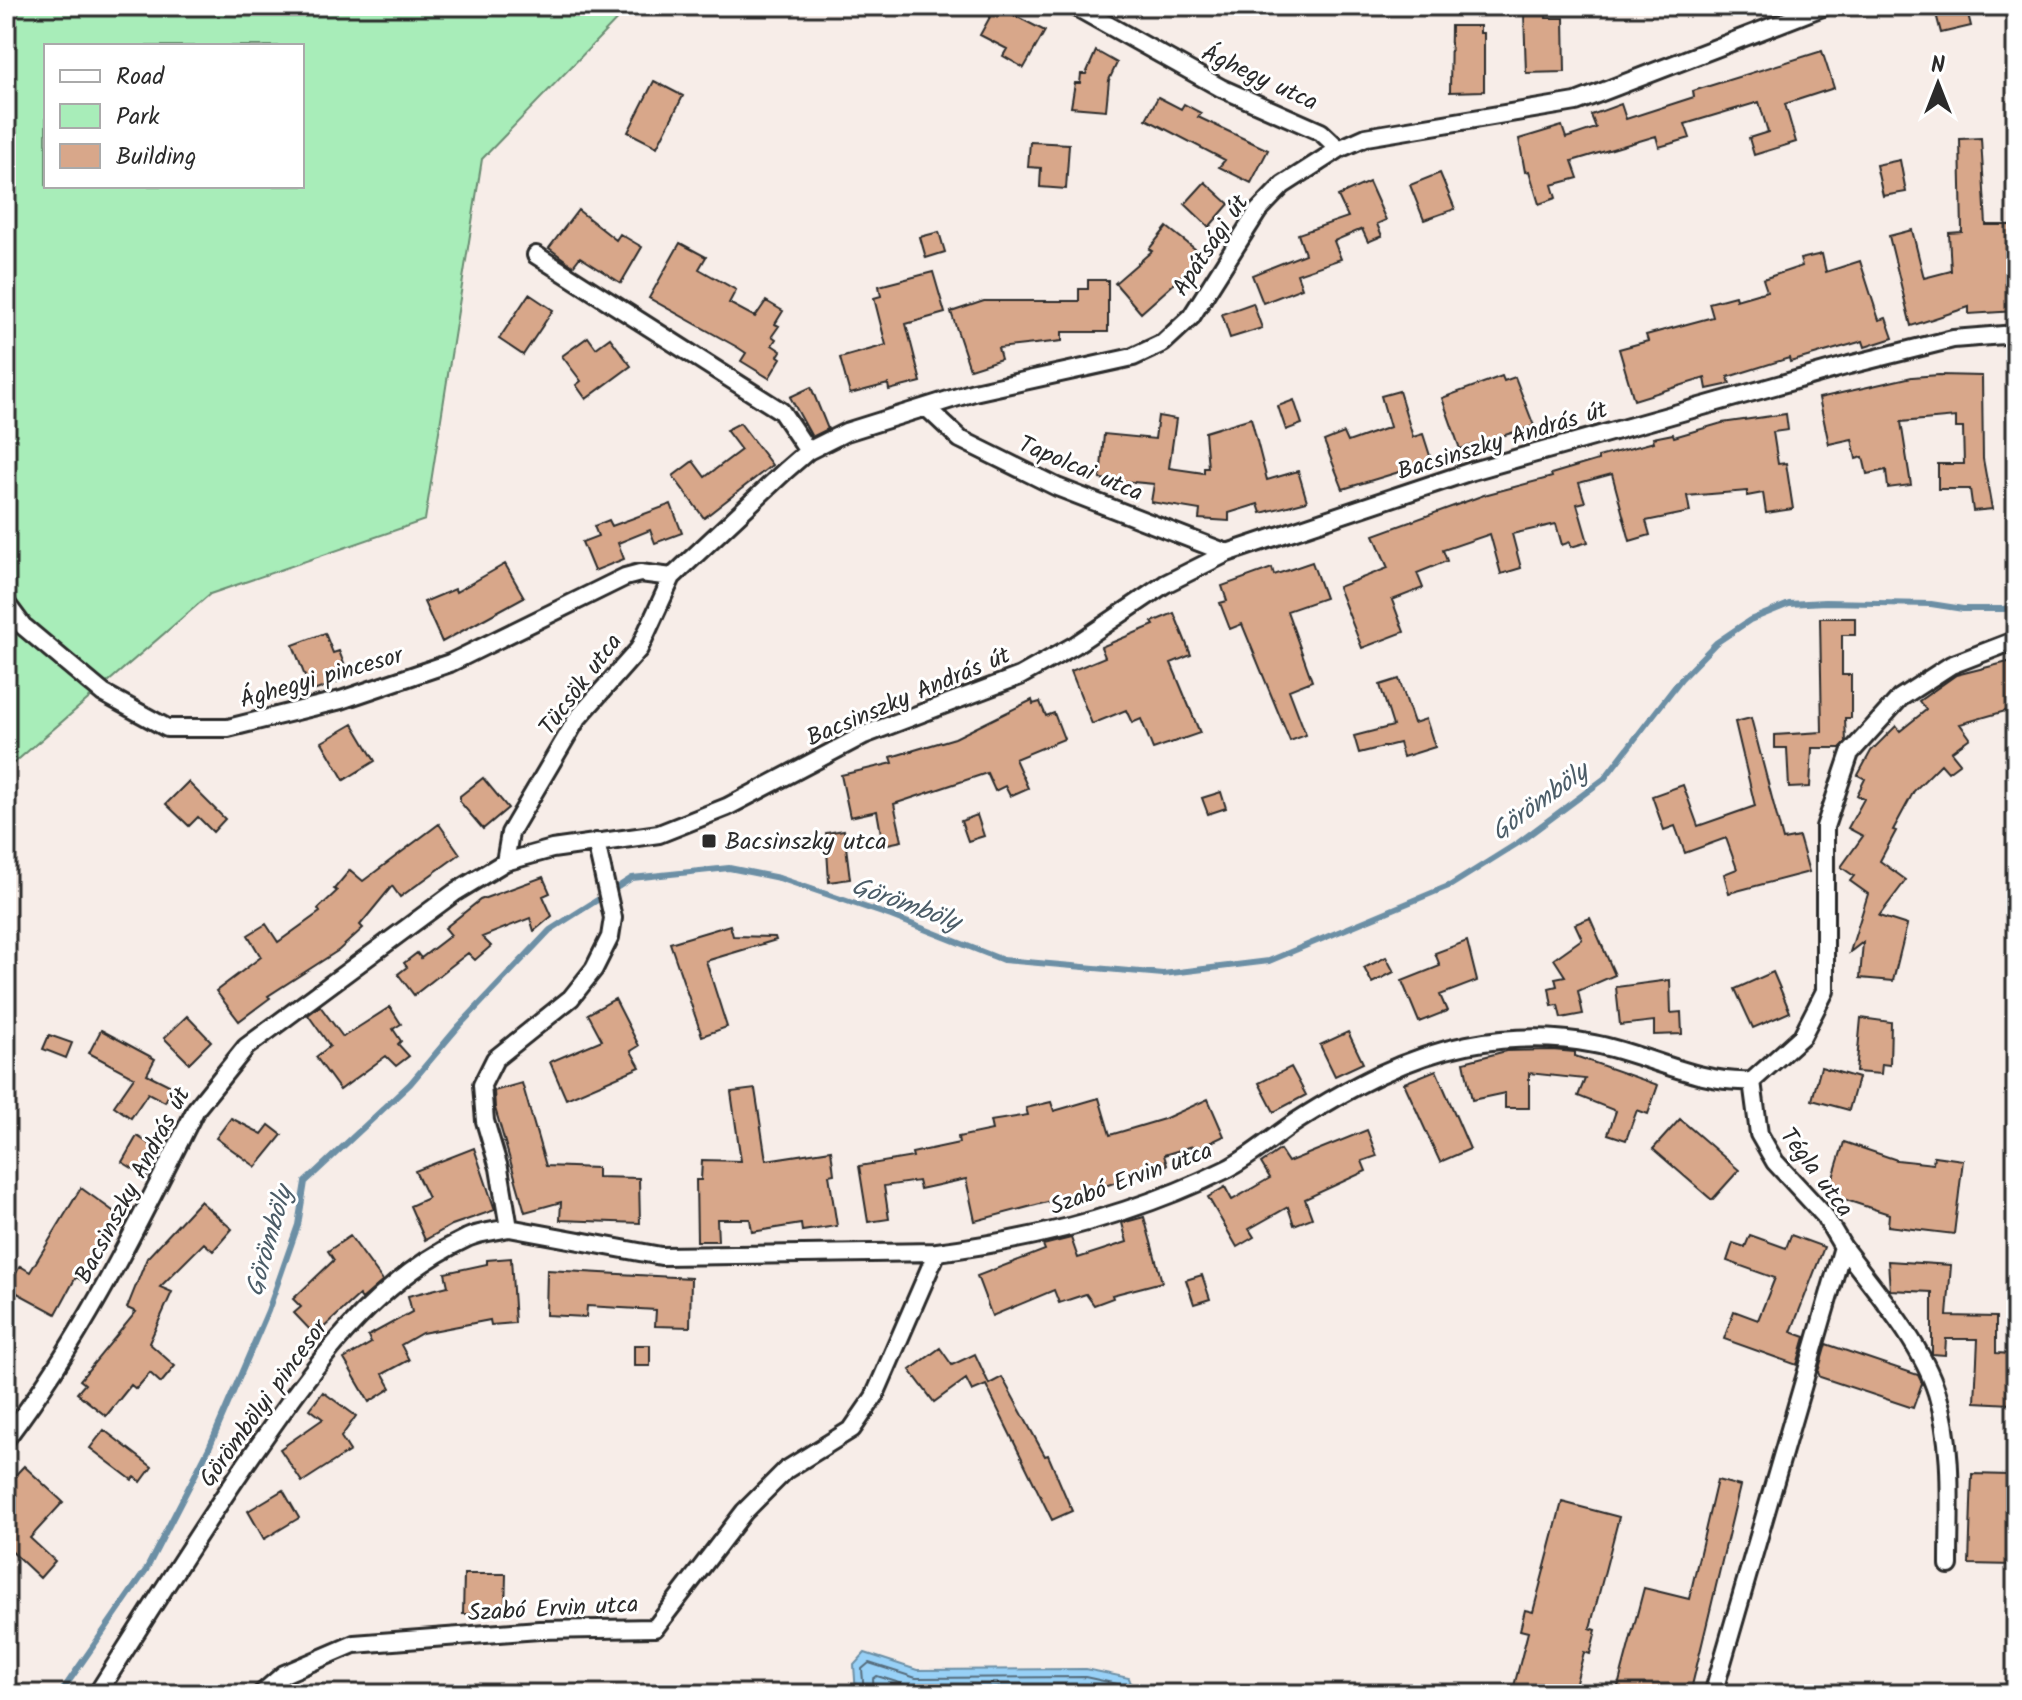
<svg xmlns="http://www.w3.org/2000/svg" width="2022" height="1700" font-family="Kalam,sans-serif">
<rect width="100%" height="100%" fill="#f7ede8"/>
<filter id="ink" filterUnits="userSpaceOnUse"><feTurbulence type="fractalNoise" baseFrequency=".0125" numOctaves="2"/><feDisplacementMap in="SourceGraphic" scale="16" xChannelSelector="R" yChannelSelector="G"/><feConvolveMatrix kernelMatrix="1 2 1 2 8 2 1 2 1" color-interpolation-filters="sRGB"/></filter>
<g filter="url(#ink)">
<!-- green -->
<path fill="#a8edb9" stroke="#6a8c72" stroke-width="2" fill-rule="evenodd" d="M6 6H630L482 159 425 520 210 594 6 770ZM46 46H302V186H46Z"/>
<!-- water -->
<path fill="#98d1f7" stroke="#6c8fa5" stroke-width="2" d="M865 1653 917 1670 1086 1669 1129 1678 1135 1694H856L854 1665Z"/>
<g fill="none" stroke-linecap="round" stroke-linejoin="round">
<!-- shore -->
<path stroke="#576d7d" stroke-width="2" d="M864 1694 862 1669 869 1663 916 1678 1085 1677 1122 1685 1126 1694
M874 1694 873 1679 877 1676 916 1688 1084 1687 1115 1694"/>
<!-- stream -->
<path stroke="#6c8fa5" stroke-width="6" d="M60 1694 146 1570 209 1448 268 1311 298 1225 305 1182 410 1084 459 1026 550 930 632 878 729 868 779 878 891 916 1003 960 1163 974 1269 961 1451 885 1518 843 1604 779 1681 679 1716 643 1750 620 1789 604 1825 602 1931 604 1963 609H2004L2016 604"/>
</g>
<!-- building -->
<path fill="#d8a78a" stroke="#2b2b2b" stroke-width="2" d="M996 6 1045 31 1024 68 1003 56 1007 49 980 35Z
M1934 6H1966L1971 26 1941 33Z
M1524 12H1546V18H1564L1565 72 1526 73Z
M1451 26H1480V33H1484V91L1450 92Z
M1096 51 1117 63 1109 80 1106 110 1071 107 1075 83H1080L1081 74H1086Z
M1822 51 1834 88 1785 104 1796 142 1754 155 1749 138 1768 132 1759 102 1685 124 1690 138 1659 147 1656 136 1572 161 1578 178 1552 185 1556 198 1539 204 1529 171 1525 172 1519 139 1562 126 1566 138 1596 128 1591 115 1621 104 1626 119 1694 97 1693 91Z
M654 81 683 96 657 147 628 132Z
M1158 97 1181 109 1184 104 1201 113 1198 117 1268 150 1251 183 1219 167 1225 160 1146 119Z
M1981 138 1986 225H2016V311L1969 314V307L1911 326 1889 236 1912 230 1924 278 1951 271 1949 233 1962 232 1960 139Z
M1030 142 1069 144 1066 189 1040 187 1041 168 1028 167Z
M1900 160 1906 192 1883 196 1876 165Z
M1440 173 1455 209 1424 220 1410 185Z
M1205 182 1229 204 1209 227 1185 204Z
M1369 182 1386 220 1377 224 1382 236 1368 242 1362 229 1334 241 1341 259 1297 274 1302 288 1263 303 1252 275 1305 254 1298 234 1348 217 1338 196Z
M578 210 616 240 620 234 642 247 621 283 580 257 573 266 549 248Z
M1167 227 1200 253 1177 281 1141 313 1115 283 1152 251 1149 249Z
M939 232 945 252 926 258 920 237Z
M680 243 706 257 699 269 736 290 729 303 755 317 766 301 783 311 775 324 779 326 772 336 776 339 772 345 781 351 778 356 781 358 769 378 741 361 746 353 737 347 649 298Z
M1822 254 1826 272 1860 261 1879 320 1886 318 1893 338 1865 347 1863 341 1790 362 1789 358 1728 377 1730 384 1707 389 1705 378 1634 400 1619 349 1648 341 1646 335 1713 317 1709 303 1735 296 1736 300 1767 291 1763 279 1802 266 1800 259Z
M933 272 945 313 906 324 921 382 889 390 888 384 850 394 840 358 886 345 874 298 881 296 879 286Z
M1088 280H1108V332H1062V341L998 348 1001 359 970 369 951 312 984 301H1079V289H1088Z
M529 294 553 310 523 355 499 339Z
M1253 303 1262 328 1230 338 1222 314Z
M588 337 596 348 610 338 631 366 586 399 576 385 581 381 562 356Z
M1939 375 1982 376 1983 459 1992 509 1973 511 1970 489H1938V464H1964L1963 428H1956V417L1901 422 1911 485 1888 488 1886 470 1867 474 1863 457 1856 459 1852 439 1829 444 1819 398 1912 377Z
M1502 376 1504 381 1515 377 1534 426 1460 449 1442 398Z
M811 387 828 429 812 437 790 397Z
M1399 391 1413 437 1423 434 1432 462 1343 489 1324 441 1344 433 1348 442 1390 427 1381 396Z
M1294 400 1302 424 1286 430 1278 406Z
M1786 414 1788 430 1773 432 1778 464 1786 463 1793 509 1766 513 1763 493 1747 496V491L1687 496 1690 512 1646 521 1650 535 1630 541 1612 474 1579 483 1585 502 1577 504 1588 542 1571 547 1570 542 1562 545 1556 524 1512 534 1521 568 1501 574 1490 534 1443 550 1447 561 1417 573 1423 588 1392 600 1404 632 1362 648 1338 587 1388 568 1374 535 1484 495 1552 477 1551 474 1598 460V457L1654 442 1653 438 1673 434 1674 437 1722 423Z
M1158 416 1176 419 1169 468 1204 473V468H1208L1205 432 1251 418 1267 480 1298 471 1307 501 1261 513 1258 504 1229 513V521L1199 519 1200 510 1151 502 1154 484 1100 479 1104 434 1155 439Z
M740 423 772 465 704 518 673 476 693 461 705 477 741 450 726 430Z
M671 504 682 533 655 543 650 530 618 543 624 559 594 571 582 542 598 536 594 526 609 520 612 526Z
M1312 562 1325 598 1287 611 1312 681 1289 690 1306 735 1290 741 1242 624 1230 629 1220 603 1227 601 1222 586 1272 568 1274 575Z
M505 564 524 597 442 642 424 602 455 589 456 592Z
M1174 613 1191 655 1171 663 1200 733 1153 749 1141 719 1132 723 1126 710 1092 724 1071 671 1105 657 1101 647 1154 625 1152 622Z
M1820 618H1855V635H1842V675H1851V718H1845L1846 742 1840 748H1812L1810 787 1789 788 1787 748H1775V735L1822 732Z
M325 633 333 653 339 651 346 669 340 672 343 680 311 692 293 645Z
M2016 660V708L1960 724 1970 738 1951 752 1960 763 1948 772 1941 764 1914 791 1893 830 1896 831 1880 861 1906 880 1879 916 1907 925 1893 981 1860 978 1863 942 1850 952 1868 894 1850 881 1854 876 1841 867 1863 836 1848 828 1864 799 1857 795 1865 779 1858 775 1871 751 1896 726 1900 731 1926 710 1919 701 1956 675Z
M1399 679 1414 723 1426 719 1435 747 1403 757 1399 743 1359 753 1354 736 1393 726 1380 685Z
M1032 700 1033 704 1040 702 1046 716 1054 713 1064 739 1015 759 1028 788 1010 796 1005 786 995 791 987 773 894 804 902 841 883 845 877 811 850 817 841 775 893 763 891 757 955 738Z
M1751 718 1783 840 1799 837 1809 872 1729 893 1724 874 1737 869 1726 838 1685 853 1675 826 1664 830 1652 796 1683 785 1698 826 1755 806 1735 722Z
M353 724 375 761 344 780 322 742Z
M483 778 508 808 483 829 460 802V796Z
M188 782 225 819 213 832 198 817 189 826 166 804Z
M1221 792 1226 808 1208 814 1202 798Z
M977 815 984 836 968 841 961 821Z
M439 824 460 854 400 897 392 886 360 925 363 928 339 950 268 996 270 998 239 1021 216 991 261 957 248 935 266 924 278 942 320 912 318 909 337 891 334 889 350 870 363 881Z
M844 830 850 879 829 882 826 833Z
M543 877 550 893 543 896 552 916 534 931 530 918 482 937 491 946 475 960 468 953 414 995 398 974 407 967 404 963 417 953 421 958 451 935 445 928 480 900Z
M1590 918 1615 975 1578 991 1583 1014 1561 1018 1558 1005 1552 1006 1549 988 1557 986 1555 978 1565 976 1554 959 1582 939 1575 924Z
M730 925 733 936 775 937 776 940 706 961 727 1027 702 1036 670 943Z
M1467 941 1477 981 1440 995 1447 1011 1419 1022 1402 981 1440 966 1435 953Z
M1386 957 1394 972 1372 983 1364 968Z
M1773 972 1790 1012 1753 1028 1735 989Z
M1670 980 1671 1013 1681 1012 1682 1034 1654 1035V1021L1620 1025 1616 987Z
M615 999 639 1046 631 1051 640 1067 566 1099 550 1062 602 1040 588 1014Z
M320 1006 343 1037 390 1007 401 1024 393 1029 401 1041 398 1044 409 1056 396 1066 386 1056 340 1090 316 1057 330 1046 308 1015Z
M187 1016 211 1041 189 1063 164 1038Z
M1861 1018 1891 1022 1890 1065 1882 1064 1881 1074 1856 1072Z
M101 1030 155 1059 147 1074 173 1087 165 1102 148 1093 131 1118 114 1106 134 1077 89 1053Z
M1348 1032 1363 1063 1335 1076 1320 1045Z
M49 1035 72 1043 66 1058 43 1049Z
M1552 1050 1575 1052V1056L1658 1085 1648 1114 1637 1110 1626 1140 1608 1134 1616 1111 1578 1096 1585 1079 1529 1073V1108H1505V1093L1472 1100 1464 1062 1506 1051Z
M1291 1067 1306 1095 1274 1112 1259 1083Z
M1821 1067 1858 1078 1849 1110 1812 1100Z
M1436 1070 1470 1149 1440 1162 1404 1083Z
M522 1083 546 1166 597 1168V1177L639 1178 640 1223 560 1220 561 1202 525 1212 495 1108 494 1091Z
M755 1089 766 1160 831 1150 834 1174 829 1175 837 1226 802 1231 801 1224 752 1232 750 1219H717L718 1241H697L696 1180H701L702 1160 741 1161 731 1092Z
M1099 1098 1110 1135 1164 1119 1208 1099 1224 1136 1195 1150 1193 1146 1164 1155 1167 1165 1093 1190 975 1221 966 1179 920 1189 918 1181 884 1186 889 1219 868 1222 859 1166 913 1157 912 1153 959 1143 958 1137 992 1130 990 1121 1028 1115 1026 1108 1051 1102 1054 1111Z
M231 1118 262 1134 269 1125 282 1135 256 1167 216 1138Z
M1680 1119 1739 1170 1712 1200 1653 1149Z
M1367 1130 1377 1156 1362 1161 1366 1171 1305 1199 1312 1218 1294 1225 1288 1207 1249 1229 1254 1237 1237 1247 1208 1197 1225 1187 1232 1200 1270 1178 1261 1163 1280 1150 1288 1162Z
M137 1136 162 1152 147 1177 122 1162Z
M1844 1142 1897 1160 1933 1164 1934 1156 1963 1160 1954 1234 1888 1226 1889 1214 1828 1194Z
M474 1148 495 1210 452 1225 425 1240 410 1206 428 1198 415 1171Z
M81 1188 120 1216 93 1253 98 1256 83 1281 76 1277 56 1314 8 1288 20 1266 30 1272Z
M200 1201 232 1229 213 1251 204 1243 160 1287 172 1292 149 1343 175 1366 161 1383 150 1373 136 1389 131 1385 106 1416 77 1393 85 1384 80 1380 136 1312 127 1308 147 1258Z
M1144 1217 1162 1282 1112 1295 1113 1298 1094 1305 1086 1294 1059 1303 1054 1290 992 1316 977 1276 1045 1250 1043 1245 1071 1238 1078 1258 1127 1242 1122 1223Z
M1750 1235 1786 1248 1791 1235 1824 1247 1791 1332 1805 1337 1797 1365 1724 1339 1734 1311 1758 1320 1775 1278 1727 1261 1733 1243 1745 1247Z
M350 1236 383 1281 362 1299 359 1295 321 1330 318 1327 312 1332 294 1313 301 1307 293 1299 334 1260 328 1251Z
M511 1258 515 1323 491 1325 490 1320 422 1333 401 1345 409 1360 383 1374 391 1388 369 1402 344 1359 371 1343 368 1336 412 1312 408 1296 448 1286 445 1273 487 1264V1260Z
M1888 1261 1951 1265 1947 1316 1996 1317V1353L2013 1354 2011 1404 1975 1402 1978 1339H1946L1945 1355 1932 1354V1292L1890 1290Z
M547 1270 691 1278 690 1327 655 1326 656 1310 587 1306 586 1317 546 1315Z
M1202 1275 1210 1299 1194 1304 1186 1280Z
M1826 1344 1918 1375 1922 1383 1913 1408 1820 1377 1818 1372Z
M634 1345H650V1366H634Z
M940 1348 952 1365 975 1354 989 1384 1002 1377 1045 1456 1048 1455 1072 1511 1052 1520 986 1385 972 1391 966 1379 934 1402 910 1370Z
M323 1392 356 1416 341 1437 350 1451 302 1482 280 1449 323 1419 310 1409Z
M104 1430 152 1467 141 1482 135 1477 132 1480 90 1448Z
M24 1466 63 1502 30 1538 55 1561 40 1578 6 1546V1485Z
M1972 1474 2009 1475 2008 1533H2015L2014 1565 1969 1564Z
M1717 1480 1740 1486 1690 1694H1616L1644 1588 1689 1599Z
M283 1490 299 1518 264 1539 248 1511Z
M1562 1502 1619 1517 1590 1628 1596 1630 1590 1654 1584 1652 1573 1694H1512L1528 1632 1520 1630 1525 1610 1533 1612Z
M464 1574H506L505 1614H463Z"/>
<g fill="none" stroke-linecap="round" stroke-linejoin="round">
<defs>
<path id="minor" d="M1074 6 1221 88 1321 132 1339 149
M536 255 781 411 808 451
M927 408 960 439 1057 487 1227 553
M6 603 23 626 103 693 167 728H228L341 700 450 663 625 577 640 573 672 577
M505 862 510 833 577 719 639 649 672 577 785 471 808 451 846 432 974 392 1133 357 1163 343 1191 317 1258 211 1283 185 1339 149 1366 137 1576 102 1825 6
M1752 1081 1802 1036 1825 991V827L1850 753 1900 698 1951 665 2016 640
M509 1228 661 1256 937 1252
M1843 1247C1875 1290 1921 1342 1937 1393 1954 1448 1949 1508 1949 1565
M6 1439C86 1333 137 1226 196 1109L246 1047 454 893 505 862 552 849 659 834 727 807 864 735 1020 676 1075 645 1165 584 1227 553 1472 471 1849 365 1953 339 2016 334
M97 1694C148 1614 198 1533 252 1455 311 1370 371 1283 467 1238 479 1232 495 1231 509 1228L499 1168 485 1121 482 1085 495 1059 571 998 594 969 610 937 613 918 596 842
M261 1694 284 1674 354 1644 539 1630 655 1628 744 1512 786 1470 852 1429 874 1397 937 1252C1038 1239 1136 1214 1227 1169 1252 1156 1274 1136 1297 1121 1350 1087 1406 1057 1467 1045 1509 1037 1553 1036 1594 1044 1647 1054 1697 1084 1752 1081
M1713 1694 1843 1247 1824 1215 1775 1162 1759 1134 1752 1081"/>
</defs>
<!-- minor casing -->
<use href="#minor" stroke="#2b2b2b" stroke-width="22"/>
<!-- minor -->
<use href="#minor" stroke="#fff" stroke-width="16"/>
</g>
</g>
<!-- markers -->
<rect fill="#2b2b2b" stroke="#fff" stroke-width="3" x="701" y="833" width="16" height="16" rx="4"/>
<g text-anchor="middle" stroke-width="6" stroke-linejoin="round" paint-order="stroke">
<!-- street labels -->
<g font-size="24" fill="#2b2b2b" stroke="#fff">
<text transform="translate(1260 77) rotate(25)" y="8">Ághegy utca</text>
<text transform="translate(1210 245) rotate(-56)" y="8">Apátsági út</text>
<text transform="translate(1502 440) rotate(-17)" y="8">Bacsinszky András út</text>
<text transform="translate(1081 468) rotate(23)" y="8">Tapolcai utca</text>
<text transform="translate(321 677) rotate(-16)" y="8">Ághegyi pincesor</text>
<text transform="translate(580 684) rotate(-53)" y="8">Tücsök utca</text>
<text transform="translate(908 696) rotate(-23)" y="8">Bacsinszky András út</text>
<text transform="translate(1817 1172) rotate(53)" y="8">Tégla utca</text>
<text transform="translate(1131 1178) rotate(-20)" y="8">Szabó Ervin utca</text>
<text transform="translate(132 1185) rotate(-62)" y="8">Bacsinszky András út</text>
<text transform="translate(263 1403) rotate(-54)" y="8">Görömbölyi pincesor</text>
<text transform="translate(553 1608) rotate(-3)" y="8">Szabó Ervin utca</text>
</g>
<!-- poi labels -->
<g font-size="24" fill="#2b2b2b" stroke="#fff" text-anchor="start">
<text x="725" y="849">Bacsinszky utca</text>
</g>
<!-- water labels -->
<g font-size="26" font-style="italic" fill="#4c5d68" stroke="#fff">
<text transform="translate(1539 801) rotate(-36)" y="9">Görömböly</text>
<text transform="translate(906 903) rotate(20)" y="9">Görömböly</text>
<text transform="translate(268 1241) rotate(-74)" y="9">Görömböly</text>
</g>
</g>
<!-- margin -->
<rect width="2022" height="1700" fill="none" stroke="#fff" stroke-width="32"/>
<rect x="16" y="16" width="1990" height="1668" fill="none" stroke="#2b2b2b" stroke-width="3" filter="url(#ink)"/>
<!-- legend -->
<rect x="44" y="44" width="260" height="144" fill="#ffffff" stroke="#aaaaaa" stroke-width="2"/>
<rect x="60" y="70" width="40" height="12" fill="#ffffff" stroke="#aaaaaa" stroke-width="2"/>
<text x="116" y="84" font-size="24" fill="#2b2b2b">Road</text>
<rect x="60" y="104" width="40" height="24" fill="#a8edb9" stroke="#aaaaaa" stroke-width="2"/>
<text x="116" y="124" font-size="24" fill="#2b2b2b">Park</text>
<rect x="60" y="144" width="40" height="24" fill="#d8a78a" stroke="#aaaaaa" stroke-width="2"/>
<text x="116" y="164" font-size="24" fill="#2b2b2b">Building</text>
<!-- north arrow -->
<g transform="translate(1938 84)" stroke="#ffffff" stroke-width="6" paint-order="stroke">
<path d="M0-6L14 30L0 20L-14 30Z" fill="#2b2b2b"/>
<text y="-12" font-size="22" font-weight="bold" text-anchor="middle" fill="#2b2b2b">N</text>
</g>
</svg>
